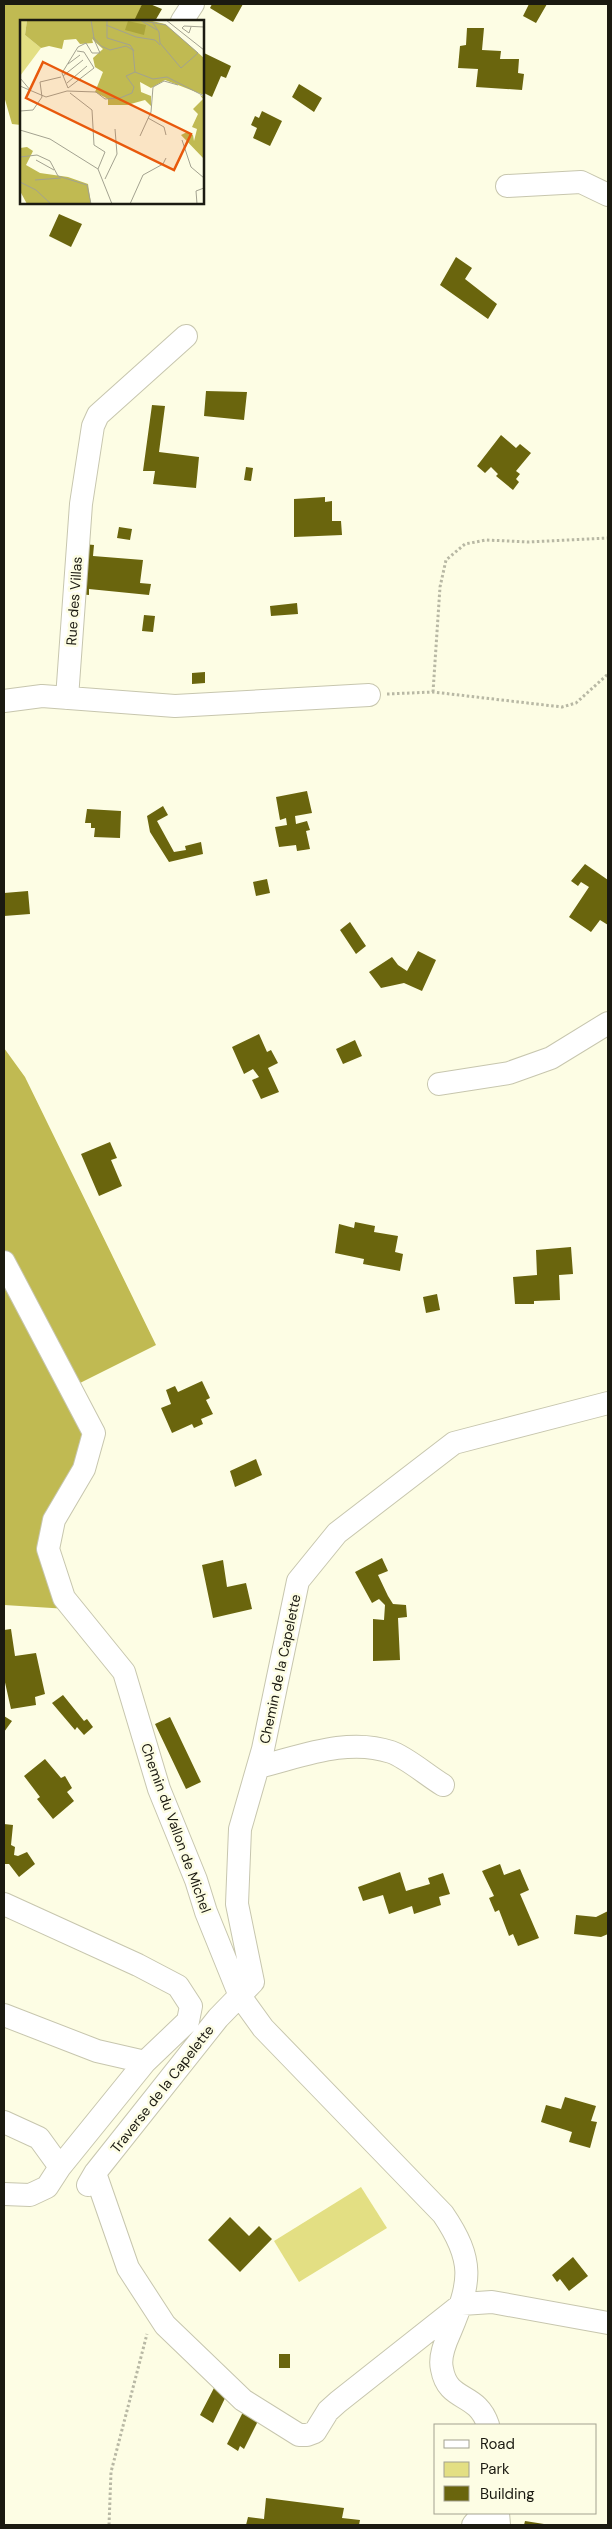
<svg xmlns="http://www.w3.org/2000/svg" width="612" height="2529" font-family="'DM Sans',sans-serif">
<rect width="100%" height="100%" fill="#fdfde4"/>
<!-- green -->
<path fill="#e3df83" d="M361 2187 387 2228 299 2282 274 2241Z"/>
<!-- forest -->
<path fill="#c0ba52" d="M4 4H142L135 21H21V125L12 124 4 96Z
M4 1048 25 1077 156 1345 72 1387 95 1454 50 1536 68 1609 4 1605Z"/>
<!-- building -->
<path fill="#6a650d" d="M142 4H150L162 9 155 21H134Z
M212 4H243L233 22 210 8Z
M529 4H547L536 23 523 16Z
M467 28H484L482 50 501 51 500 59H519L518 73 524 74 522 90 476 87 478 69 458 68 460 46 466 45Z
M204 53 231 66 226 78 221 76 212 97 202 92Z
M299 84 322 98 314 112 292 97Z
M262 111 282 121 270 146 253 138 257 128 251 125 255 116 259 118Z
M59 214 82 224 71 247 49 236Z
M456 257 472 268 465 279 497 304 488 319 440 285Z
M206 391 247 392 244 420 204 416Z
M152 405 165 406 159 452 199 457 196 488 153 484 155 471H143Z
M501 435 516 448 520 444 531 453 516 471 520 474 516 479 519 482 513 490 496 476 498 474 491 467 485 473 477 466Z
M246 467 253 468 251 481 244 480Z
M325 497V502L332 501V521H341L342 535 294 537V499Z
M119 527 132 529 130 540 117 538Z
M84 544 94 545 93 556 143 560 140 583 151 584 149 595 89 589V595L79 594Z
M297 603 298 614 271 616 270 606Z
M144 615 155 616 153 632 142 631Z
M205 672V683L192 684V673Z
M307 791 312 813 295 816 296 824 307 821 310 830 306 831 310 849 297 851 296 845 279 847 275 827 287 825 286 818 280 820 276 797Z
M163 806 168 815 157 821 174 852 186 850 185 846 201 842 203 854 169 862 150 832 147 816Z
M87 809 121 811 120 838 94 837 95 828H91V823H85Z
M585 864 608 880V925L600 920 591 932 569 917 589 887 581 882 578 886 571 881Z
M267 879 270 893 256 896 253 882Z
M28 891 30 914 4 916V893Z
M350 922 366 946 356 954 340 930Z
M418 951 436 960 422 991 404 983 381 988 369 972 392 957 398 965 407 971Z
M259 1034 267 1052 271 1050 278 1063 268 1068 279 1092 261 1099 252 1080 259 1077 253 1069 244 1074 232 1047Z
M355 1040 362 1056 343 1064 336 1049Z
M110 1142 117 1158 111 1160 122 1186 99 1196 81 1154Z
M355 1222 375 1226 374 1232 398 1236 395 1252 403 1254 400 1271 363 1264 364 1259 335 1253 339 1224 354 1228Z
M571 1247 573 1274 559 1275 560 1300 534 1301V1304H515L513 1277 537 1275 536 1250Z
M437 1294 440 1310 426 1313 423 1297Z
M202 1381 210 1398 206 1400 213 1414 201 1419 203 1424 194 1428 192 1424 172 1433 161 1408 171 1404 166 1390 175 1386 178 1392Z
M256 1459 262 1475 235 1487 230 1471Z
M382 1558 388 1571 378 1575 388 1596 393 1604 406 1605 407 1617 398 1618 400 1660 373 1661V1619L384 1620 385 1605 379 1599 372 1603 355 1572Z
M223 1560 227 1587 246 1583 252 1609 213 1618 202 1565Z
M11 1629 15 1656 36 1653 45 1694 35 1697 36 1705 11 1709 4 1678V1630Z
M63 1695 84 1721 87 1719 93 1727 84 1735 77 1727 75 1730 52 1703Z
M4 1716 12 1721 4 1732Z
M170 1717 201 1782 186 1789 155 1724Z
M45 1759 61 1778 65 1776 72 1788 67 1792 74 1801 53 1819 37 1799 40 1797 24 1776Z
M4 1824 13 1825 11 1845 15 1847 14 1855 18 1856 27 1852 35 1864 19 1877 9 1864H4Z
M500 1864 504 1875 520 1869 529 1890 520 1894 539 1938 518 1946 513 1934 509 1936 499 1910 495 1912 489 1898 494 1896 482 1871Z
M400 1872 406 1891 430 1884 428 1878 443 1873 450 1894 439 1897 441 1905 414 1914 412 1906 389 1914 383 1895 363 1901 358 1887Z
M608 1911V1934L601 1937 574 1934 576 1915 596 1917Z
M565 2097 596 2106 591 2121 597 2122 590 2148 569 2142 572 2132 541 2122 546 2105 561 2109Z
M230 2217 249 2236 259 2226 272 2239 240 2272 208 2240Z
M573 2257 588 2276 569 2291 560 2279 557 2282 552 2275Z
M279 2354H290V2368H279Z
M215 2386 227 2394 213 2423 200 2415Z
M243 2412 258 2421 244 2449 240 2446 238 2451 227 2444Z
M266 2498 344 2508 342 2518 360 2520 359 2525H246L248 2517 264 2519Z
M525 2521 544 2524 543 2525H524Z"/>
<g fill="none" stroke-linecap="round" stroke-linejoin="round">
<defs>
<path id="minor" d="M182 21 193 4
M507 186 581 182 608 195
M67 698 81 504 93 426 98 415 186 336
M4 701 42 696 175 706 369 695
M439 1084 509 1073 551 1058 608 1023
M4 1262 94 1433 84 1469 54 1520 48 1549 64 1598 124 1672 159 1789 196 1880 206 1912 240 1996 263 2028 443 2214C475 2261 471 2282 450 2332 445 2343 439 2357 442 2369 448 2403 477 2391 488 2425
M258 1767C300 1757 347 1737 391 1752 406 1757 428 1776 443 1785
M4 1904 138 1965 178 1986 191 2006 188 2021 145 2062 60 2167 47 2187 30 2195 4 2194
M4 2015 97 2051 145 2062
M4 2122 39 2138 60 2167
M95 2173 128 2268 165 2325 243 2400 299 2435H307L315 2432 328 2411 338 2402 462 2304 492 2302 608 2323
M88 2185 95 2173 218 2018 253 1982 237 1904 240 1829 263 1749 298 1581 337 1533 454 1443 608 1403
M498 2513 499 2525
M473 2525 483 2513"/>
</defs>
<!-- minor casing -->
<use href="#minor" stroke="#c7c6ae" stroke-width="24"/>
<!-- path -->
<path stroke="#b8b8a4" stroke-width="3" stroke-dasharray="2.5 2.5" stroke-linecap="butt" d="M433 692 440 587 446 560 465 544 486 540 529 542 608 538
M387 694 433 692 562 707 576 703 608 674
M109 2525 111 2472 147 2334"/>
<!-- minor -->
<use href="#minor" stroke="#fff" stroke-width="22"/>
</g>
<g text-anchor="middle" stroke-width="5" stroke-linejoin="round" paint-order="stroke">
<!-- street labels -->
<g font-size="14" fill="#1b1a11" stroke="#fdfde4">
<text transform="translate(74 601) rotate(-86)" y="5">Rue des Villas</text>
<text transform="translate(280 1669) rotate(-78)" y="5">Chemin de la Capelette</text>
<text transform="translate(176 1828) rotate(70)" y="5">Chemin du Vallon de Michel</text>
<text transform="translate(162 2089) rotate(-52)" y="5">Traverse de la Capelette</text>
</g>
</g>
<!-- overview -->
<g transform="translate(20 20)">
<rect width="184" height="184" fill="#fdfde4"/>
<path d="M0 0H7L5 15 21 28 0 56Z" fill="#e3df83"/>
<path d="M7 0H128L145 4 184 38V75L145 60 131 68 120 62 121 72 131 76V86L125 80 107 85H88V79L75 72 83 52 75 47 73 38 83 29 72 19 73 23 60 24 56 19 44 20 42 29 29 26 21 28 5 15ZM180 75 184 77V139L161 115 167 112 173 115 174 121 177 109 172 107 178 94 173 89 183 79ZM7 127 13 131 6 145 20 153 48 157 68 164 71 184H7L0 171V128Z" fill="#c0ba52"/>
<path d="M108 1 126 5 124 15 105 10Z" fill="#aaa43a"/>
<path fill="none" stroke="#a3a290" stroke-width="1" d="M71 0 74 18 81 26 90 30 106 26 113 30 115 52 133 59 147 57 184 76M87 0V18L110 25 114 31M118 0 146 5 178 33 161 48 140 23 139 12 133 3M120 0 137 10M146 0 184 30M86 5 116 17 135 20 140 25M171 7 169 13 162 8 164 6 184 7M57 31 64 32 74 48 48 68 42 53 58 27 66 23 72 33H80L73 17M48 44 60 35M43 56 63 40M0 58 11 71M47 63 67 46M0 66 26 77 47 71 76 72 85 79 100 78 112 73 114 67 106 56 115 52M50 73 72 90 74 125 85 132 78 149M0 91 13 90 22 77 20 62 41 57M128 98 144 107 146 115M0 110 30 119 78 149 92 184M120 116 131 92 133 67 144 61 158 65M162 120 171 147 184 158M0 137 17 135 30 141 38 156 67 165 71 184M16 140 34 150M85 159 97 134 95 109M15 160 41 158M0 162 16 170 31 184M110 184 123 155 143 144 146 138M177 184 176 171 184 168"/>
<path fill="#e8590c" fill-opacity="0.15" stroke="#e8590c" stroke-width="2.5" d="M23 42 171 114 154 150 6 78Z"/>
<rect width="184" height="184" fill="none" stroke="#1b1a11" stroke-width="2.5"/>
</g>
<!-- border -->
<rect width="612" height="2529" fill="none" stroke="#1b1a11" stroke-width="10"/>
<!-- legend -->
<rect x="434" y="2424" width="162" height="90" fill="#fdfde4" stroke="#a3a290"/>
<rect x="444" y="2440" width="25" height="8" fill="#ffffff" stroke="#a3a290"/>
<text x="480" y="2449" font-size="15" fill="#1b1a11">Road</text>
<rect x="444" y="2462" width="25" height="15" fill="#e3df83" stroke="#a3a290"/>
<text x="480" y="2474" font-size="15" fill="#1b1a11">Park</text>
<rect x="444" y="2486" width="25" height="15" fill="#6a650d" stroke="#a3a290"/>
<text x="480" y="2499" font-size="15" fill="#1b1a11">Building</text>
</svg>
